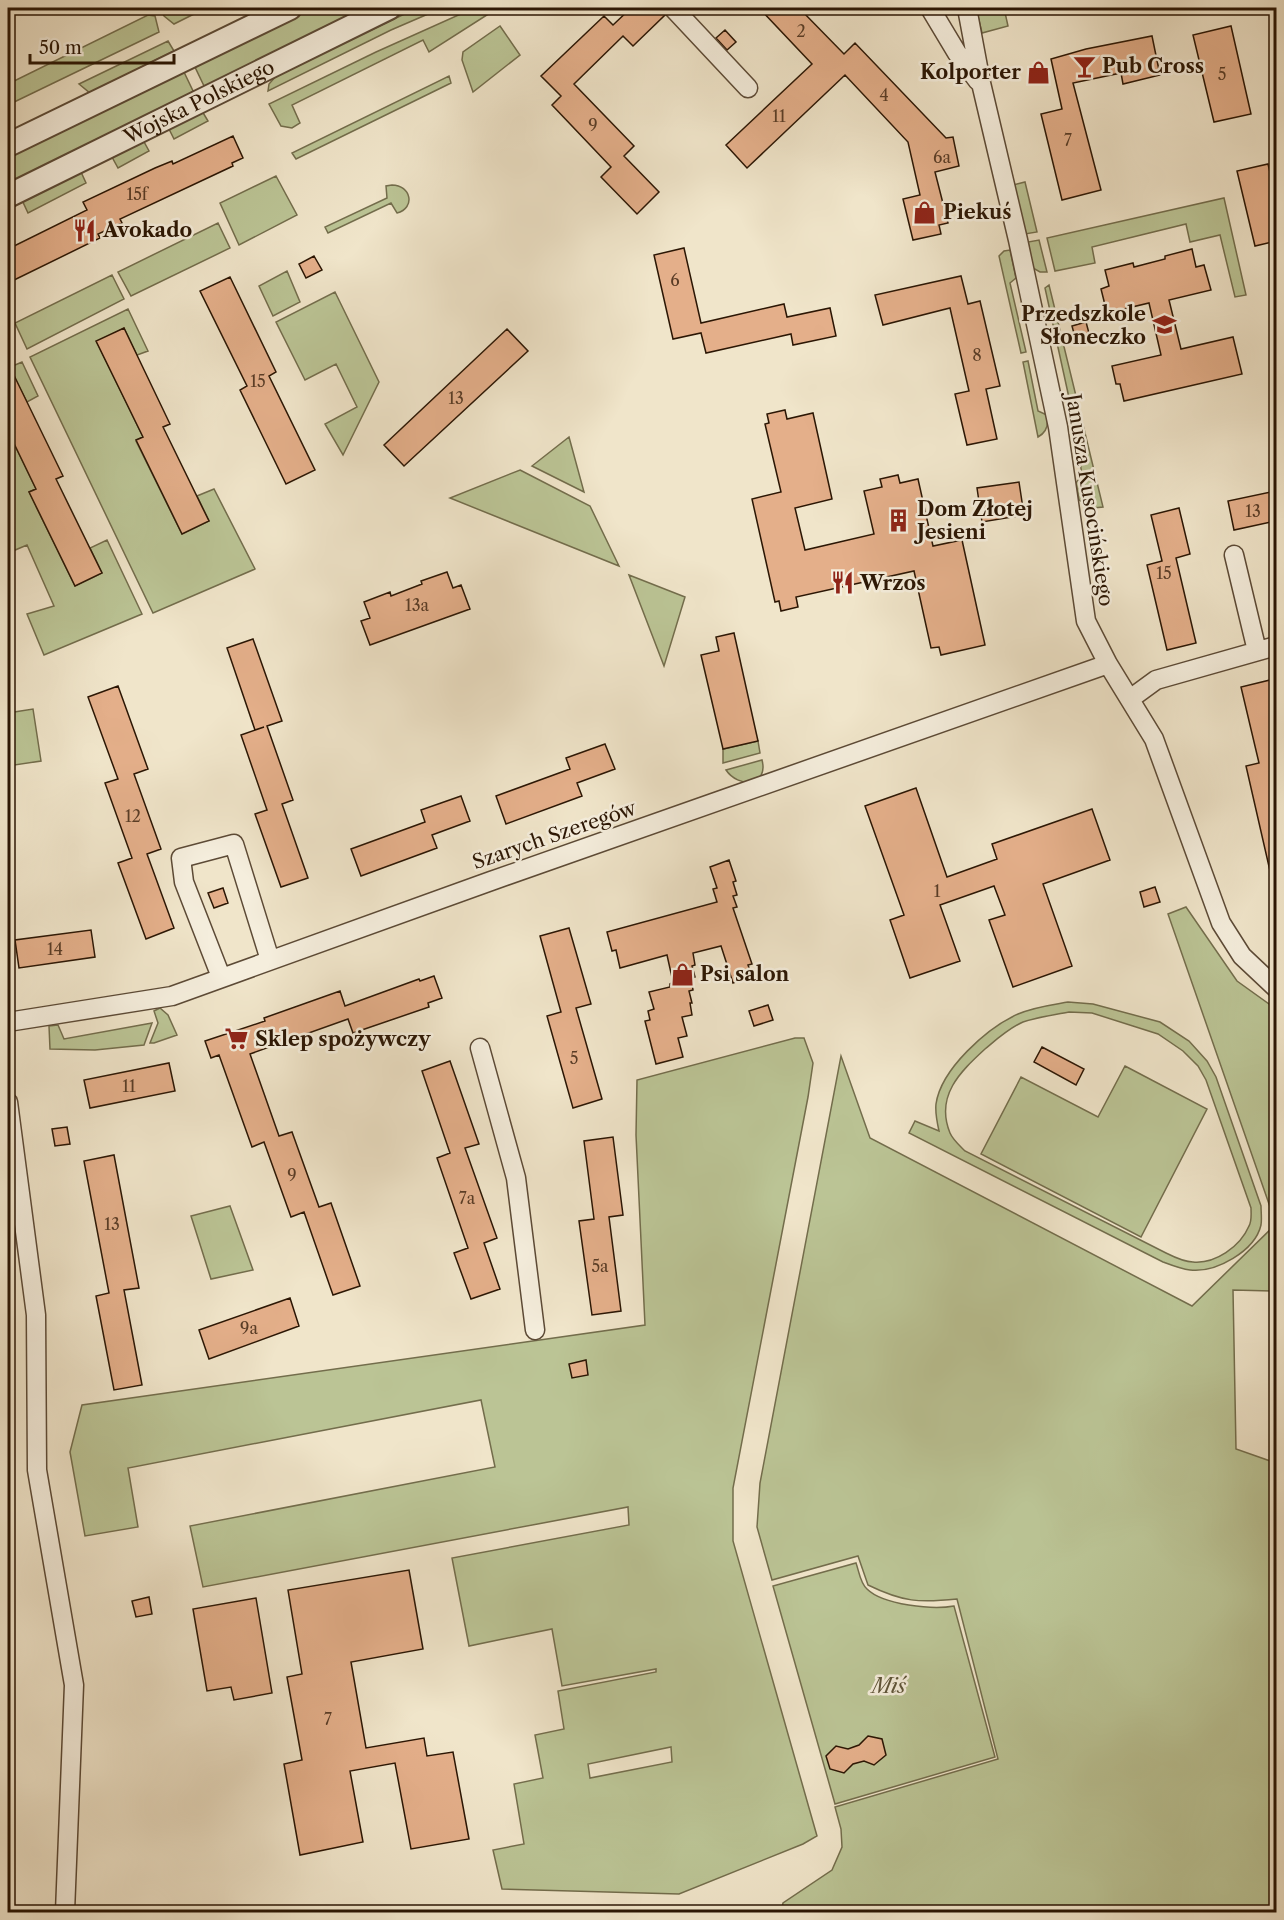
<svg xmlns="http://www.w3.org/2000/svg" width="1284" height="1920" font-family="'Libre Caslon Text',serif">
<rect width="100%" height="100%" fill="#f0e5ca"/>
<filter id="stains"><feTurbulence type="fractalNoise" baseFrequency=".00333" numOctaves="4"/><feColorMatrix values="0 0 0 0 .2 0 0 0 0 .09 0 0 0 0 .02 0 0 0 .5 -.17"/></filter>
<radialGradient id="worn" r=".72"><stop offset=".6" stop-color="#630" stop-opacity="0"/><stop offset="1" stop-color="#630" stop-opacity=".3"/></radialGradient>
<!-- green -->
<path fill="#bbc495" stroke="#736d4c" stroke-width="1.5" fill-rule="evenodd" d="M159 8H197L198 12 174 24 164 16Z
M312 8H368L205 88 194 65Z
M417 8H442L391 30 268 91 269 84 277 75Z
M474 8H486L490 13 429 52 423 40 292 105 300 123 292 128 281 126 269 104 376 52Z
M976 8H1004L1008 26 982 33Z
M148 15 155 16 159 32 8 105V84Z
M500 26 520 55 473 92 462 60 463 52Z
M168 41 174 51 90 93 79 84Z
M183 70 194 93 8 184V157Z
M449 76 451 83 296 159 292 153Z
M202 111 208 121 174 139 168 127Z
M143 140 149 151 118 168 112 157Z
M81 172 86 183 28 213 22 200Z
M276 176 297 215 239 245 220 203Z
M1025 182 1037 232 1025 234 1013 185Z
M392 185C411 185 416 208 397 213L391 203 328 233 325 227 387 198 386 186Z
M1224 198 1246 295 1235 297 1220 235 1190 242 1186 224 1092 247 1095 263 1055 271 1047 238Z
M218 223 230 248 131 296 118 272Z
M1039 240 1047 272H1040L1033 268 1028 242Z
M1010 250 1016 278 1010 283 1026 352 1021 353 999 256 1004 251Z
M287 271 300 302 273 316 259 286Z
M112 275 124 299 27 349 15 323Z
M1049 285 1103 507 1093 508 1079 500 1076 483 1082 475 1073 416 1045 288Z
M335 292 379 382 343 455 325 424 357 407 336 364 305 380 276 322Z
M128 309 148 351 137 355 124 328 97 342 143 437 136 441 182 534 209 521 197 496 214 489 255 569 153 613 30 357Z
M1028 361 1038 411 1047 415C1049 425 1047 432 1038 437L1023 362Z
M22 362 38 396 27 402 16 381 8 385V368Z
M8 431 36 489 29 492 75 586 102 573 90 548 107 540 142 614 44 655 27 614 54 606 27 545 8 553Z
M569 437 584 492 532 466Z
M520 470 590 506 619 566 450 498Z
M629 575 685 597 664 666Z
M33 709 41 761 8 766V713Z
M758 741 760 753 723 763V749Z
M762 760C769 787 738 788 726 770Z
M1186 907 1237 981 1276 1009V1291L1233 1290 1236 1449 1276 1463V1912H781L783 1903 832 1870 842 1847 841 1829 835 1807 998 1759 957 1599C919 1603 903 1602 868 1585L858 1556 772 1580 757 1527 760 1483 841 1056 870 1138 1192 1306 1276 1224 1168 914Z
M1068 1002 1093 1004 1160 1022 1189 1041 1207 1061 1216 1077 1261 1206C1261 1212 1262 1219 1261 1225 1255 1251 1216 1273 1190 1270 1181 1269 1171 1265 1163 1262L909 1133 915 1121 939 1131C937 1122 935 1113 936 1104 941 1069 987 1028 1018 1014 1034 1007 1051 1005 1068 1002ZM1069 1012 1092 1013 1158 1034 1183 1051 1198 1066 1206 1080 1251 1208C1251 1214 1252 1221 1249 1226 1240 1247 1215 1264 1193 1262 1184 1262 1174 1257 1166 1253L965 1151C960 1146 953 1140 950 1133 935 1096 960 1072 985 1049 997 1039 1009 1028 1023 1022 1038 1017 1054 1015 1069 1012Z
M160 1008 168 1015 177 1035 154 1043H150L158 1023 154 1011Z
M152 1023 144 1045 95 1050 50 1049 49 1026 58 1025 64 1039Z
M795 1038H804L813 1063 808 1097 733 1488V1541L817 1836 803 1844 679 1894 502 1889 493 1850 524 1844 514 1784 543 1778 535 1735 564 1729 558 1691 656 1672V1669L562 1686 552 1629 469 1646 452 1558 629 1525 628 1507 203 1587 190 1526 495 1467 481 1400 128 1468 138 1527 85 1536 70 1452 82 1405 645 1325 636 1135 637 1080ZM671 1747 672 1762 590 1778 588 1764Z
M1125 1066 1207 1109 1141 1237 981 1154 1021 1077 1098 1117Z
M230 1206 253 1270 211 1279 191 1216Z
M856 1563C859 1571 860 1583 867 1589 883 1605 933 1610 954 1606L995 1757 835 1804 773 1586Z"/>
<!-- building -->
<path fill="#e4af8a" stroke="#2b1604" stroke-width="1.5" d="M631 8H662L665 15 633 46 623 36 574 84 634 146 624 156 659 192 637 214 601 177 611 167 552 105 561 96 541 76 604 16 613 25Z
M759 8H799L844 54 855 43 946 138 953 137 959 166 935 172 948 223 939 225 941 234 913 240 903 199 920 195 908 142 845 75 747 168 726 145 812 64Z
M1231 26 1251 114 1214 122 1193 35Z
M725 30 736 42 727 50 716 38Z
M1152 36 1160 75 1123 84 1121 73 1073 83 1101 190 1062 200 1041 114 1062 109 1051 59 1086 49Z
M233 136 243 158 232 163 233 166 120 219 122 223 98 234 100 238 8 283V249L87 210 83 202 155 168 172 161 173 164Z
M1268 164 1276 197V241L1255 246 1237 171Z
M684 248 701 323 784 304 787 317 830 308 836 336 793 345 791 334 706 353 701 333 673 339 654 255Z
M1192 249 1196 267 1204 265 1211 290 1169 300 1181 349 1233 337 1242 374 1124 401 1120 384H1116L1112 366 1161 355 1149 303 1107 313 1101 289 1109 286 1105 270 1133 263 1134 267 1165 259V256Z
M314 256 322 270 306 278 299 264Z
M961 276 968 304 980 301 1000 386 986 389 997 439 967 445 955 394 969 391 950 308 883 325 875 295Z
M230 277 276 372 269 376 315 470 286 484 240 390 247 386 200 291Z
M1086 322 1090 337 1076 341 1072 326Z
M124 328 170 424 163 427 209 521 182 534 136 440 143 437 96 341Z
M507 329 528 351 404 466 384 445Z
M8 363 63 476 56 479 102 573 75 586 29 492 36 489 8 431Z
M785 410 787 419 813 413 832 499 795 508 805 550 874 534 864 491 882 487 880 479 898 475 900 483 918 479 933 546 962 540 985 645 941 655 939 647 931 648 914 571 796 597 798 607 781 611 779 601 775 602 752 499 781 492 765 424 769 423 767 414Z
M1019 482 1024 515 982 522 977 488Z
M1276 491V521L1234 530 1228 501Z
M1179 508 1190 554 1176 558 1196 643 1167 650 1147 565 1162 561 1151 515Z
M447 572 453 588 461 585 470 609 370 645 361 621 370 618 364 602 390 592 391 596 422 584 421 581Z
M734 633 758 741 723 749 701 655 719 651 716 637Z
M253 639 282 721 267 726 293 800 282 804 308 878 281 887 255 814 267 810 241 735 264 727 255 730 227 648Z
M1270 680 1276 707V870L1270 871 1246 766 1259 763 1241 687Z
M118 686 148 769 134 774 161 849 147 854 174 928 146 939 118 863 132 858 105 783 118 779 88 697Z
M605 744 615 769 577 783 582 796 506 824 496 796 570 769 566 758Z
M916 788 947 877 997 859 992 844 1092 809 1110 860 1043 884 1072 966 1013 987 989 920 1005 915 994 886 940 905 960 961 910 978 890 920 904 915 865 806Z
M461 796 470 821 432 835 437 848 361 876 351 849 425 822 421 810Z
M729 860 736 881 733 882 737 895 733 896 737 907 733 908 752 964 748 965 752 976 733 983 721 946 693 953 695 965 692 966 695 977 691 978 693 990 689 991 692 1003H690L692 1015 682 1017 687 1036 678 1038 683 1057 656 1064 645 1021 650 1020 648 1011 654 1009 649 992 670 987V984L673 982 667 955 620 968 616 950 612 951 607 932 717 902 713 889 717 888 710 867Z
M1155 887 1160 902 1144 907 1140 892Z
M223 888 228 903 214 908 208 893Z
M569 928 591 1004 576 1008 602 1099 573 1108 547 1016 561 1012 540 936Z
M91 930 95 957 19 968 15 940Z
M434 976 442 998 428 1003 429 1007 353 1033 348 1019 250 1054 279 1136 292 1132 319 1207 331 1203 360 1286 333 1295 304 1212 291 1217 264 1142 252 1147 219 1055 211 1058 205 1041 265 1021 264 1018 340 991 345 1006 419 979 420 981Z
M768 1005 773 1020 754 1026 749 1011Z
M1042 1047 1084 1069 1076 1085 1034 1062Z
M450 1061 479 1144 465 1148 497 1238 484 1243 500 1289 471 1299 454 1253 468 1248 437 1158 450 1153 422 1071Z
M169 1063 175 1091 90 1108 84 1080Z
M67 1127 70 1144 55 1146 52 1129Z
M613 1137 623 1215 609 1217 621 1311 592 1315 579 1221 594 1219 584 1141Z
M114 1155 139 1288 124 1290 142 1385 114 1390 96 1296 109 1293 84 1161Z
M290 1298 299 1326 209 1359 199 1330Z
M586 1360 588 1375 572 1378 569 1364Z
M409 1570 423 1649 351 1662 366 1748 424 1738 427 1756 453 1752 469 1839 411 1849 395 1763 350 1771 363 1842 300 1855 284 1764 302 1760 287 1677 302 1674 288 1590Z
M149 1597 152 1614 136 1617 132 1601Z
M256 1598 272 1693 234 1700 231 1687 207 1691 193 1609Z
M868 1736 882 1739 886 1755 874 1765 864 1761 853 1764 844 1773 830 1769 826 1756 836 1746 848 1749 859 1745Z"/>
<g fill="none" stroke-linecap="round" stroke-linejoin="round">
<defs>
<path id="minor" d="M673 8 748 88
M930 8 957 53 978 81
M967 8 981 83 1018 240 1058 427 1086 621 1108 664 1154 739 1221 923 1242 956 1276 988
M1234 555 1257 651
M1130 699 1156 680 1276 646
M221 977 184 882 181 858 234 844 270 960
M8 1022 172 996 491 881 1108 664
M480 1048 516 1178 535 1330
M8 1102 36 1315 37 1470 74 1685 65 1912"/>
<g id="tertiary">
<path d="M8 145 290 8"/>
<path id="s1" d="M8 196 389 8"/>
</g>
</defs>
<!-- minor casing -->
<use href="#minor" stroke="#5c4a36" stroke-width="21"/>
<!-- tertiary casing -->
<use href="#tertiary" stroke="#5c4a36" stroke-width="26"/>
<!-- minor -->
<use href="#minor" stroke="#f5eedd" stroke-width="18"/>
<!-- tertiary -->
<use href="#tertiary" stroke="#f5eedd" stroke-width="22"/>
</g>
<!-- icons -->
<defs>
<symbol id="bar-bare" viewBox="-9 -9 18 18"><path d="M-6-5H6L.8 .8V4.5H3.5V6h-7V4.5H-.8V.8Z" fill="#8f2418" stroke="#f5eedd" stroke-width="2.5" paint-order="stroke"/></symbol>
<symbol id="shop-bare" viewBox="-9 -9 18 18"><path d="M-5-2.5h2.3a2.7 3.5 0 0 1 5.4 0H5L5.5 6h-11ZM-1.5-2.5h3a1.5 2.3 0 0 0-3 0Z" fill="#8f2418" stroke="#f5eedd" stroke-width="2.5" paint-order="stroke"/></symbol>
<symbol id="restaurant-bare" viewBox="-9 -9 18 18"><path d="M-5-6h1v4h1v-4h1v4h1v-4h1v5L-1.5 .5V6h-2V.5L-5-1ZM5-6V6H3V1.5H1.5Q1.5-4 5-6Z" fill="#8f2418" stroke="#f5eedd" stroke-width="2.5" paint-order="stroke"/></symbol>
<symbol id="school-bare" viewBox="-9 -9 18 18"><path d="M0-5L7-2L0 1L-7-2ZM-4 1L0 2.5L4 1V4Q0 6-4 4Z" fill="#8f2418" stroke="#f5eedd" stroke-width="2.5" paint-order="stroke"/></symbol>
<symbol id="building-bare" viewBox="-9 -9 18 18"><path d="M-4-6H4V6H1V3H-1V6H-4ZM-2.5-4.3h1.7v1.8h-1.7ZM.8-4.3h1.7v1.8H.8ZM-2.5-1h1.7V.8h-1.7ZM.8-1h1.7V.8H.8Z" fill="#8f2418" stroke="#f5eedd" stroke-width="2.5" paint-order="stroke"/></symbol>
<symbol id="supermarket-bare" viewBox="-9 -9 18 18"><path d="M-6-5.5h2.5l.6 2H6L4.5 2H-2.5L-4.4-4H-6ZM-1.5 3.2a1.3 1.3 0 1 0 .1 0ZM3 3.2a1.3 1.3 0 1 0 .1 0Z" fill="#8f2418" stroke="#f5eedd" stroke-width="2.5" paint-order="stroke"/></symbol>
</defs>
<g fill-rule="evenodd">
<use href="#bar-bare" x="1068" y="50" width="33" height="33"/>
<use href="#shop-bare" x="1022" y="56" width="33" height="33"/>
<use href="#shop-bare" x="908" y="196" width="33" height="33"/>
<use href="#restaurant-bare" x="68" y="214" width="33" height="33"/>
<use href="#school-bare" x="1148" y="308" width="33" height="33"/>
<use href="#building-bare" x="882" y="504" width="33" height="33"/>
<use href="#restaurant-bare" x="826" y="566" width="33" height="33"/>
<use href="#shop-bare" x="666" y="958" width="33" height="33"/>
<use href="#supermarket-bare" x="220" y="1022" width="33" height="33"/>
</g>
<g text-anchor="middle" stroke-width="5" stroke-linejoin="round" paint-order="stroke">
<!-- number labels -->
<g font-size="16" fill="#593c26">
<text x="801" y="37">2</text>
<text x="1222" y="80">5</text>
<text x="884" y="101">4</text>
<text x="779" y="122">11</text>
<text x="593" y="131">9</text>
<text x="1068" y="146">7</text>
<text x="942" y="163">6a</text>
<text x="137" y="200">15f</text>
<text x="675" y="286">6</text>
<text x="977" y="361">8</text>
<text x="258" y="387">15</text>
<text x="456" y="404">13</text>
<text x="1253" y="517">13</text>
<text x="1164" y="579">15</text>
<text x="417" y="611">13a</text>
<text x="133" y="822">12</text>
<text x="937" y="897">1</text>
<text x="55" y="955">14</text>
<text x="574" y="1064">5</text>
<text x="129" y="1092">11</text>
<text x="292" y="1181">9</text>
<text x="467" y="1204">7a</text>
<text x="112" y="1230">13</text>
<text x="600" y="1272">5a</text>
<text x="249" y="1334">9a</text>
<text x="328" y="1725">7</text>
</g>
<!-- poi labels -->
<g font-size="20" font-weight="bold" fill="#2b1604" stroke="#f5eedd" text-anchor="start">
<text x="1102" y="73">Pub Cross</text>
<text x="1021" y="79" text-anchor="end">Kolporter</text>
<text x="943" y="219">Piekuś</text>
<text x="103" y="237">Avokado</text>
<text x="1146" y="321" text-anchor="end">Przedszkole<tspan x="1146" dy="23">Słoneczko</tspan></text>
<text x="917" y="516">Dom Złotej<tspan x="917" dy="23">Jesieni</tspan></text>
<text x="860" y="590">Wrzos</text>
<text x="700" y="981">Psi salon</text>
<text x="255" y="1046">Sklep spożywczy</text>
</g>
<!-- street labels -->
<g font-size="20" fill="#2b1604" stroke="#f5eedd">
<text dy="7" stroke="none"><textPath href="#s1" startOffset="213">Wojska Polskiego</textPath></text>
<text transform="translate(1090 500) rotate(81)" y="7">Janusza Kusocińskiego</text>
<text transform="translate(554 835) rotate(-19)" y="7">Szarych Szeregów</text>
</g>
<!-- park labels -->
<g font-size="20" font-style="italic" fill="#5d5337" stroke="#f5eedd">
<text x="889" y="1693">Miś</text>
</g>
</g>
<!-- margin -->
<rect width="1284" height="1920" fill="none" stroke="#f0e5ca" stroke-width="30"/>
<rect x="9" y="9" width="1266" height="1902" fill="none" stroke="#2b1604" stroke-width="3"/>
<rect x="15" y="15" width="1254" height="1890" fill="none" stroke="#2b1604" stroke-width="1.5"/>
<!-- scale -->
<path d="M30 54v9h144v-9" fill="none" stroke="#2b1604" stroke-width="3"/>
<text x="39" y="54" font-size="18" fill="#2b1604" stroke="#f5eedd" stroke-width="4.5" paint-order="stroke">50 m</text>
<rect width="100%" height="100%" filter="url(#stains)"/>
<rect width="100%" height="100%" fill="url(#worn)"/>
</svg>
